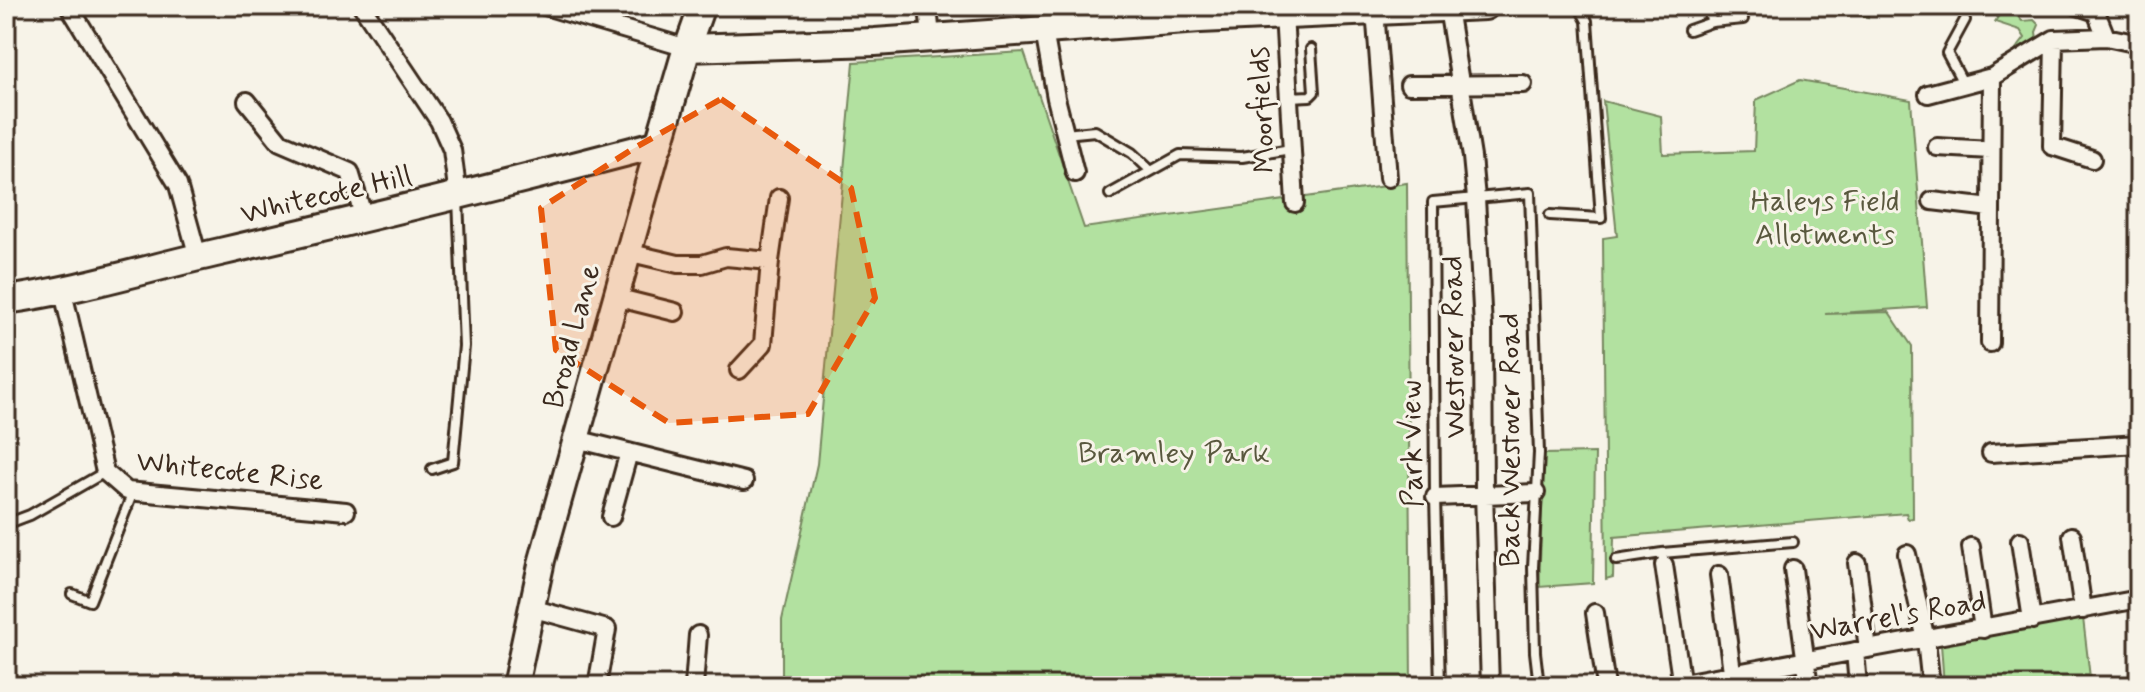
<svg xmlns="http://www.w3.org/2000/svg" width="2145" height="692" font-family="Mynerve,sans-serif">
<rect width="100%" height="100%" fill="#f7f3e8"/>
<filter id="ink" filterUnits="userSpaceOnUse"><feTurbulence type="fractalNoise" baseFrequency=".0125" numOctaves="2"/><feDisplacementMap in="SourceGraphic" scale="16" xChannelSelector="R" yChannelSelector="G"/><feConvolveMatrix kernelMatrix="1 2 1 2 8 2 1 2 1" color-interpolation-filters="sRGB"/></filter>
<g filter="url(#ink)">
<!-- green -->
<path fill="#b2e1a0" stroke="#76865f" stroke-width="2" d="M1814 6H1868V17L1852 13H1814Z
M2004 6H2008L2022 21 2034 20 2039 25 2036 32 2037 39 2015 51 2025 38 2020 30 1995 22Z
M1024 52 1084 228 1407 183 1411 686H782V620L817 464 854 62Z
M1800 80 1911 100 1927 307 1825 314 1889 312 1912 346 1913 518 1908 519 1906 513 1614 537 1613 577 1606 579 1603 238 1617 236 1603 101 1661 116 1663 154 1754 151 1756 100Z
M1595 453 1593 583 1539 587 1544 454Z
M2083 618 2091 686H1944L1941 644Z"/>
<g fill="none" stroke-linecap="round" stroke-linejoin="round">
<defs>
<path id="lane" d="M1706 6 1712 22 1743 19
M1689 30 1712 22
M1963 83 1947 53 1965 20
M1289 97 1310 96 1314 92 1311 49
M1065 134 1095 131 1132 153 1150 170
M1110 194 1180 155 1242 157 1291 149
M1550 215 1601 218 1587 21 1579 6
M432 469 453 462 464 346 458 198
M6 524 30 515 105 472
M1616 560 1662 553
M1664 565 1662 553 1793 542
M72 594 90 601 133 492
M1440 686 1435 497 1433 202 1530 193 1539 453 1533 567 1535 652 1539 686"/>
<path id="street" d="M69 6 178 185 198 257
M362 6 439 121 452 150 458 196
M545 6 687 48
M928 6 931 38
M1086 6 1089 28
M2078 6 2096 12 2106 37
M1448 8 1472 157 1476 198 1483 327 1484 493 1490 686
M1375 10 1388 178
M1284 14 1295 203
M1044 31 1056 98 1075 173
M2054 39 2052 146 2092 159
M1409 85 1523 84
M1928 94 1992 77 2054 39 2106 37 2139 44
M247 101 280 142 350 172 364 218
M1937 147 1991 150
M1932 201 1991 208
M627 252 678 264H702L726 257 770 261 763 344 739 370
M770 261 779 198
M63 292 105 472 127 491 346 511
M615 297 675 312
M1990 343 1992 77
M576 439 744 481
M1991 453 2139 444
M1435 497 1536 493
M611 517 629 452
M2072 536 2083 610
M2020 541 2032 620
M1971 547 1983 629
M1907 554 1926 640 1931 686
M1857 563 1868 649
M1664 565 1682 686
M1793 569 1809 686
M1719 575 1734 686
M531 608 607 629 597 686
M1595 613 1606 686
M1855 651 1858 686
M199 686H226
M694 686 698 635
M1666 686 2139 599"/>
<path id="secondary" d="M687 48 702 6
M515 686 542 560 659 144"/>
<path id="primary" d="M6 300C79 290 148 268 220 252 367 218 513 182 659 144L687 48 875 42 1200 19 1485 6"/>
</defs>
<!-- lane casing -->
<use href="#lane" stroke="#3b2a1e" stroke-width="14"/>
<!-- street casing -->
<use href="#street" stroke="#3b2a1e" stroke-width="22"/>
<!-- secondary casing -->
<use href="#secondary" stroke="#3b2a1e" stroke-width="30"/>
<!-- primary casing -->
<use href="#primary" stroke="#3b2a1e" stroke-width="32"/>
<!-- lane -->
<use href="#lane" stroke="#f7f3e8" stroke-width="8"/>
<!-- street -->
<use href="#street" stroke="#f7f3e8" stroke-width="16"/>
<!-- secondary -->
<use href="#secondary" stroke="#f7f3e8" stroke-width="24"/>
<!-- primary -->
<use href="#primary" stroke="#f7f3e8" stroke-width="26"/>
</g>
</g>
<!-- marked area -->
<path fill="#e8590c" fill-opacity="0.2" stroke="#e8590c" stroke-width="6" stroke-dasharray="16 10" stroke-linejoin="round" d="M721 99 851 188 875 298 808 414 669 423 556 350 541 208 631 150Z"/>
<g text-anchor="middle" stroke-width="6" stroke-linejoin="round" paint-order="stroke">
<!-- street labels -->
<g font-size="30" fill="#3b2a1e" stroke="#f7f3e8">
<text transform="translate(1261 110) rotate(-93)" y="10">Moorfields</text>
<text transform="translate(326 194) rotate(-13)" y="10">Whitecote Hill</text>
<text transform="translate(571 336) rotate(-75)" y="10">Broad Lane</text>
<text transform="translate(1453 347) rotate(-91)" y="10">Westover Road</text>
<text transform="translate(1509 440) rotate(-90)" y="10">Back Westover Road</text>
<text transform="translate(1411 444) rotate(-91)" y="10">Park View</text>
<text transform="translate(230 470) rotate(6)" y="10">Whitecote Rise</text>
<text transform="translate(1898 615) rotate(-10)" y="10">Warrel's Road</text>
</g>
<!-- park labels -->
<g font-size="30" fill="#59583e" stroke="#f7f3e8">
<text x="1825" y="210">Haleys Field<tspan x="1825" dy="34">Allotments</tspan></text>
<text x="1174" y="462">Bramley Park</text>
</g>
</g>
<!-- margin -->
<rect width="2145" height="692" fill="none" stroke="#f7f3e8" stroke-width="32"/>
<rect x="16" y="16" width="2113" height="660" fill="none" stroke="#3b2a1e" stroke-width="3" filter="url(#ink)"/>
</svg>
